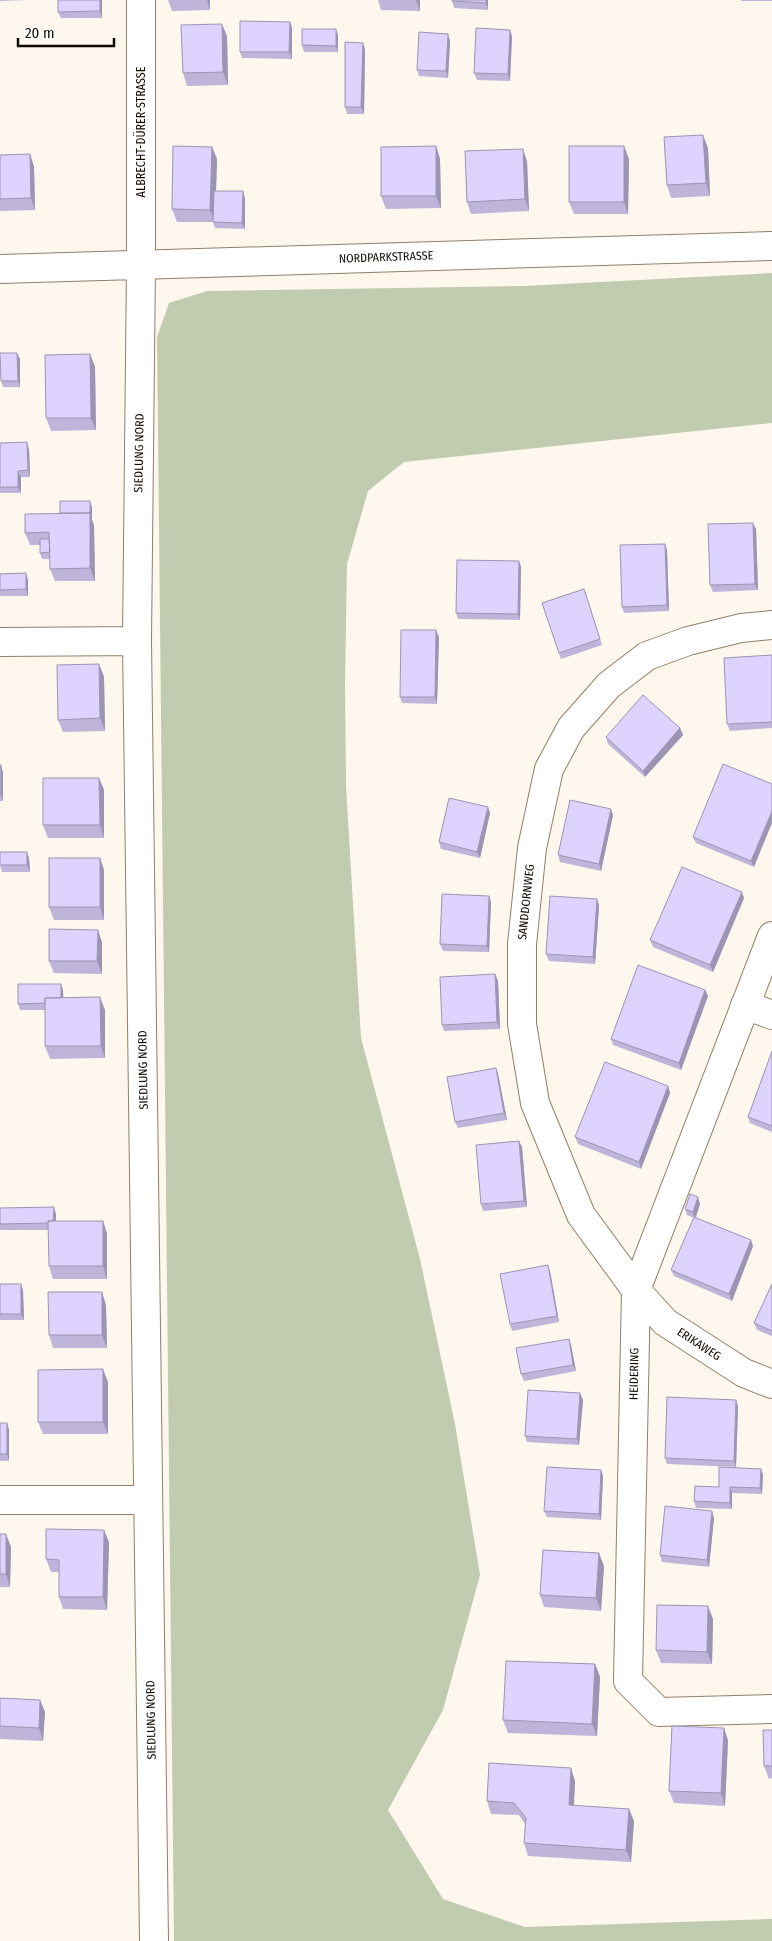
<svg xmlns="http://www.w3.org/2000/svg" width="772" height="1941" font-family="'Fira Sans Condensed',sans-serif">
<rect width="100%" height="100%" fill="#fef7ed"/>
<!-- green -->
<path fill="#c1cbb0" d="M772 273V423L404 462 368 491 347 564 345 684 346 786 361 1038 420 1259 455 1424 480 1575 443 1710 388 1810 443 1899 525 1927 772 1919V1941H174L157 337 169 303 207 291 524 286Z"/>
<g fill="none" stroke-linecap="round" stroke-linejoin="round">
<defs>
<path id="minor" d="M141 0V265L137 641 154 1941
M0 269 772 246
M772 625 741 628 688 641 647 656 609 685 571 728 549 769 532 848 522 944V1024L535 1103 581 1215 636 1290 665 1322 744 1373 772 1384
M0 642 137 641
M772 936 636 1290 628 1681 659 1712 772 1709
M745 1005 772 1015
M0 1500H148"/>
</defs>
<!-- minor casing -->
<use href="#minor" stroke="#8f8069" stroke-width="30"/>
<!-- minor -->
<use href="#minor" stroke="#fff" stroke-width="28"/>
</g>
<!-- wall -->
<path fill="#bfb5da" d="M0 0H29L0 1Z
M102 0V18H61L58 12Z
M168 0H210V10L172 11Z
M378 0H420V11L381 10Z
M452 0H488V10L454 8Z
M741 0H772V1H741Z
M290 22 292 28V59L242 58 240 52Z
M338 35V52H304L302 45Z
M227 36 228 85 187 86 183 73Z
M512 36 510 81 477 80 474 73Z
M450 41 448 78 419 76 417 70Z
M365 49 364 114H347L345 107Z
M436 146 440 159 441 208 386 209 381 196Z
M212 147 217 159 216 191 245 198V229L215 228 213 222H177L172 209Z
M708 148 710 196 671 198 667 185Z
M30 154 34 167 35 210 0 211V155Z
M629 159 628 214H574L569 202Z
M527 161 529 211 471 214 467 202Z
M17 353 20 359V387H3L1 381Z
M90 354 95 367 96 430 51 431 46 418Z
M0 443 29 449 30 477H21V493H0Z
M92 507V520L94 525 95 581H55L50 569V559H42L40 553V545H30L25 533 60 513Z
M756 529 758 590 713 592 710 585Z
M667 550 669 611 624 613 622 607Z
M519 561 521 567 520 620 458 619 456 613Z
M26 573 28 580V596H0V574Z
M584 589 602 645 561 659 542 603Z
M439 637 437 704 402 703 400 697Z
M772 655V728L730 731 727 724Z
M99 664 104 677 105 731 63 732 58 720Z
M680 728 683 735 645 777 608 744 606 737Z
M723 764 754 867 696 843 693 837Z
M0 765 3 772V801H0Z
M99 778 104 790V838H48L43 825Z
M490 813 480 858 441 849 439 842Z
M613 815 601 871 560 862 558 855Z
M29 858 30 872H2L0 865Z
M100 858 104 870V920H54L49 907Z
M744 898 713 972 653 947 650 940Z
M597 899 599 906 595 964 549 961 546 954Z
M491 902 489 952 443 951 440 944Z
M102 942V974L54 973 49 961Z
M495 974 498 981 500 1029 444 1031 442 1025Z
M63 990V998L105 1010V1058L50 1059 45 1046V1010H20L18 1004Z
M705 990 708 996 681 1070 613 1045 611 1039Z
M772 1051V1132L750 1123 748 1117Z
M496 1068 498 1074 507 1120 458 1128 455 1122Z
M668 1086 670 1093 641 1169 578 1144 575 1137Z
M519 1141 522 1147 527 1207 483 1211 481 1204Z
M700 1204 696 1218 753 1246 732 1301 674 1276 671 1270 694 1218 687 1215 685 1209Z
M0 1208 56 1214V1221H103L107 1234V1279H53L49 1266V1230H0Z
M550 1271 559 1322 512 1331 510 1324Z
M0 1284 23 1290 24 1320H0Z
M772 1284V1336L757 1330 754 1323Z
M106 1305 107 1348H53L49 1335Z
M571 1345 576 1371 524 1381 521 1374Z
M108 1382V1434H43L38 1422Z
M583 1400 579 1445 527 1442 525 1436Z
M736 1400 738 1407 736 1467 667 1464 665 1458Z
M0 1423 9 1429V1461H0Z
M761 1469 763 1475 762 1494 732 1493V1509L696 1508 694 1501 719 1487Z
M601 1470 603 1476 601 1520 547 1517 544 1511Z
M714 1518 709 1567 662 1562 660 1555Z
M0 1534 11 1547 10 1587H0Z
M109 1542 107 1610 63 1609 59 1597V1572H51L46 1559Z
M604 1566 601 1611 544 1607 540 1595Z
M713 1619 712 1664 661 1663 656 1650Z
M595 1664 600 1677 597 1736 508 1733 503 1720Z
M0 1698 40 1700 45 1712 43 1741 0 1739Z
M772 1730V1778L769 1779 764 1766Z
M728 1740 725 1806 674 1803 669 1791Z
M575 1781 574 1805 634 1821 631 1862 528 1856 524 1843 525 1824 519 1815 491 1814 487 1801Z"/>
<!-- shaded-wall -->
<path fill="#9b94b2" d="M100 0H102V18L100 11Z
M207 0H210V10Z
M416 0H420V11Z
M486 0H488V10L486 3Z
M290 22 292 28V59L289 52Z
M222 24 227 36 228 85 223 72Z
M336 29 338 35V52L336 46Z
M510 30 512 36 510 81 508 74Z
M448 34 450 41 448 78 446 71Z
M363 43 365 49 364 114 361 107Z
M703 135 708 148 710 196 706 183Z
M436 146 440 159 441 208 436 196Z
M624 146 629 159 628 214 624 202Z
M212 147 217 159 215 222 210 210Z
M523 149 527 161 529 211 525 199Z
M30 154 34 167 35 210 31 198Z
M243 191 245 198V229L242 223Z
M17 353 20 359V387L18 381Z
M90 354 95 367 96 430 91 418Z
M27 442 29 449 30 477 28 470Z
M18 471 21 477V493L18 487Z
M90 501 92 507V520L94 525 95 581 90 568Z
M753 523 756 529 758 590 755 584Z
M665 544 667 550 669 611 667 605Z
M519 561 521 567 520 620 518 614Z
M26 573 28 580V596L26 589Z
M436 630 439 637 437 704 435 697Z
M99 664 104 677 105 731 100 718Z
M680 728 683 735 645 777 643 771Z
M1 765 3 772V801L1 795Z
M99 778 104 790V838L100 825Z
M488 807 490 813 480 858 477 852Z
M611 809 613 815 601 871 599 864Z
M772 811V823L754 867 751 861Z
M27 852 29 858 30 872 27 865Z
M100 858 104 870V920L100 907Z
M742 892 744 898 713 972 710 965Z
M489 896 491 902 489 952 487 946Z
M597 899 599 906 595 964 593 957Z
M98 930 102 942V974L97 961Z
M495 974 498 981 500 1029 497 1022Z
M61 984 63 990 64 1010 61 1003Z
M705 990 708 996 681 1070 679 1063Z
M100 997 105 1010V1058L101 1046Z
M496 1068 498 1074 507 1120 504 1113Z
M668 1086 670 1093 641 1169 639 1162Z
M519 1141 522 1147 527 1207 524 1201Z
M698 1197 700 1204 695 1218 693 1212Z
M54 1207 56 1214V1230L53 1223Z
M103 1221 107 1234V1279L103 1266Z
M751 1240 753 1246 732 1301 729 1294Z
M548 1265 550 1271 559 1322 557 1316Z
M21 1284 23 1290 24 1320 21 1314Z
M102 1292 106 1305 107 1348 102 1335Z
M569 1339 571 1345 576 1371 573 1365Z
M103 1369 108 1382V1434L103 1422Z
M580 1393 583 1400 579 1445 577 1439Z
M736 1400 738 1407 736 1467 734 1461Z
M7 1423 9 1429V1461L7 1454Z
M761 1469 763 1475 762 1494 760 1488Z
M601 1470 603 1476 601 1520 599 1514Z
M730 1487 732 1493V1509L730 1503Z
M712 1511 714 1518 709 1567 707 1560Z
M104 1530 109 1542 107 1610 103 1597Z
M6 1534 11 1547 10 1587 6 1574Z
M599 1553 604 1566 601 1611 596 1598Z
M708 1606 713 1619 712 1664 707 1652Z
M595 1664 600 1677 597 1736 592 1724Z
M40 1700 45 1712 43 1741 39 1728Z
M724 1728 728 1740 725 1806 721 1793Z
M571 1768 575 1781 573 1817 569 1805Z
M629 1809 634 1821 631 1862 626 1850Z"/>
<!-- building -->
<path fill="#ded3fe" stroke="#9b94b2" d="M58 0H100V11L58 12Z
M452 0H486V3L452 1Z
M240 21 290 22 289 52H240Z
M222 24 223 72 183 73 181 25Z
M476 28 510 30 508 74 474 73Z
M302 29H336V46L302 45Z
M419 32 448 34 446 71 417 70Z
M345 42 363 43 361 107H345Z
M703 135 706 183 667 185 664 137Z
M173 146 212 147 210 210 172 209Z
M436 146V196H381V147Z
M569 146H624V202H569Z
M523 149 525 199 467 202 465 151Z
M30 154 31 198 0 199V155Z
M214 191H243L242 223 213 222Z
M0 353H17L18 381H1Z
M90 354 91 418H46L45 355Z
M27 442 28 470 18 471V487H0V443Z
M60 501H90V514V513H60Z
M90 513V568L50 569 49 532 25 533V514Z
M753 523 755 584 710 585 708 524Z
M40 539H49L50 552 40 553Z
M665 544 667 605 622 607 620 545Z
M457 560 519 561 518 614 456 613Z
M26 573V589L0 590V574Z
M584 589 600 639 559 653 542 603Z
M401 630H436L435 697H400Z
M772 655V722L727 724 724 658Z
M99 664 100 718 58 720 57 665Z
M643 695 680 728 643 771 606 737Z
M723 764 772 784V811L751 861 693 837Z
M0 765H1V795H0Z
M43 778H99L100 825H43Z
M449 798 488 807 477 852 439 842Z
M570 800 611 809 599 864 558 855Z
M0 852H27V865H0Z
M49 858H100V907H49Z
M682 867 742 892 710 965 650 940Z
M442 894 489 896 487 946 440 944Z
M550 896 597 899 593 957 546 954Z
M49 929 98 930 97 961H49Z
M638 965 705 990 679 1063 611 1039Z
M495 974 497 1022 442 1025 440 977Z
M18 984H61V998H45V1003L18 1004Z
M100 997 101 1046H45V998Z
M772 1051V1126L748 1117Z
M605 1062 668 1086 639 1162 575 1137Z
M496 1068 504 1113 455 1122 447 1077Z
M519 1141 524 1201 481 1204 476 1145Z
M690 1194 698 1197 693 1212 685 1209Z
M54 1207 53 1221H48V1223L0 1224V1208Z
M694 1217 751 1240 729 1294 671 1270Z
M48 1221H103V1266H49Z
M548 1265 557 1316 510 1324 500 1274Z
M0 1284H21V1314H0Z
M772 1284V1331L754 1323Z
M48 1292H102V1335H49Z
M569 1339 573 1365 521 1374 516 1348Z
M103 1369V1422H38V1370Z
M528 1390 580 1393 577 1439 525 1436Z
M667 1397 736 1400 734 1461 665 1458Z
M0 1423H7V1454H0Z
M547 1467 601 1470 599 1514 544 1511Z
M719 1467 761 1469 760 1488 730 1487V1503L694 1501 695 1486 719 1487Z
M665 1506 712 1511 707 1560 660 1555Z
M46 1529 104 1530 103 1597H59V1560L46 1559Z
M0 1534H6V1574H0Z
M543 1550 599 1553 596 1598 540 1595Z
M657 1605 708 1606 707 1652 656 1650Z
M506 1661 595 1664 592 1724 503 1720Z
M0 1698 40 1700 39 1728 0 1726Z
M672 1726 724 1728 721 1793 669 1791Z
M763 1730H772V1766H764Z
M489 1763 571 1768 569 1805 629 1809 626 1850 524 1843 526 1818 514 1803 487 1801Z"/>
<g text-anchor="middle" stroke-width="4.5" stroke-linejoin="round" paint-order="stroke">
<!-- street labels -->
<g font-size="12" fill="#100a03" stroke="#fff">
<text transform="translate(141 132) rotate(-90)" y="4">ALBRECHT-DÜRER-STRASSE</text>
<text transform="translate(386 257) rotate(-2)" y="4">NORDPARKSTRASSE</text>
<text transform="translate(139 453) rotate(-89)" y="4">SIEDLUNG NORD</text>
<text transform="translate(526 902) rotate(-84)" y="4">SANDDORNWEG</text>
<text transform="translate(143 1070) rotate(-91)" y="4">SIEDLUNG NORD</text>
<text transform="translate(699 1344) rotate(33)" y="4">ERIKAWEG</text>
<text transform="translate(634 1374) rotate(-89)" y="4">HEIDERING</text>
<text transform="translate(151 1720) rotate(-91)" y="4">SIEDLUNG NORD</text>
</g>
</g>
<!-- scale -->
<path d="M18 38v8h96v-8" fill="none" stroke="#100a03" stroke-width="2.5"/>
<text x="25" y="38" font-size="15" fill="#100a03" stroke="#ffffff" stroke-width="4" paint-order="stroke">20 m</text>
</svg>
